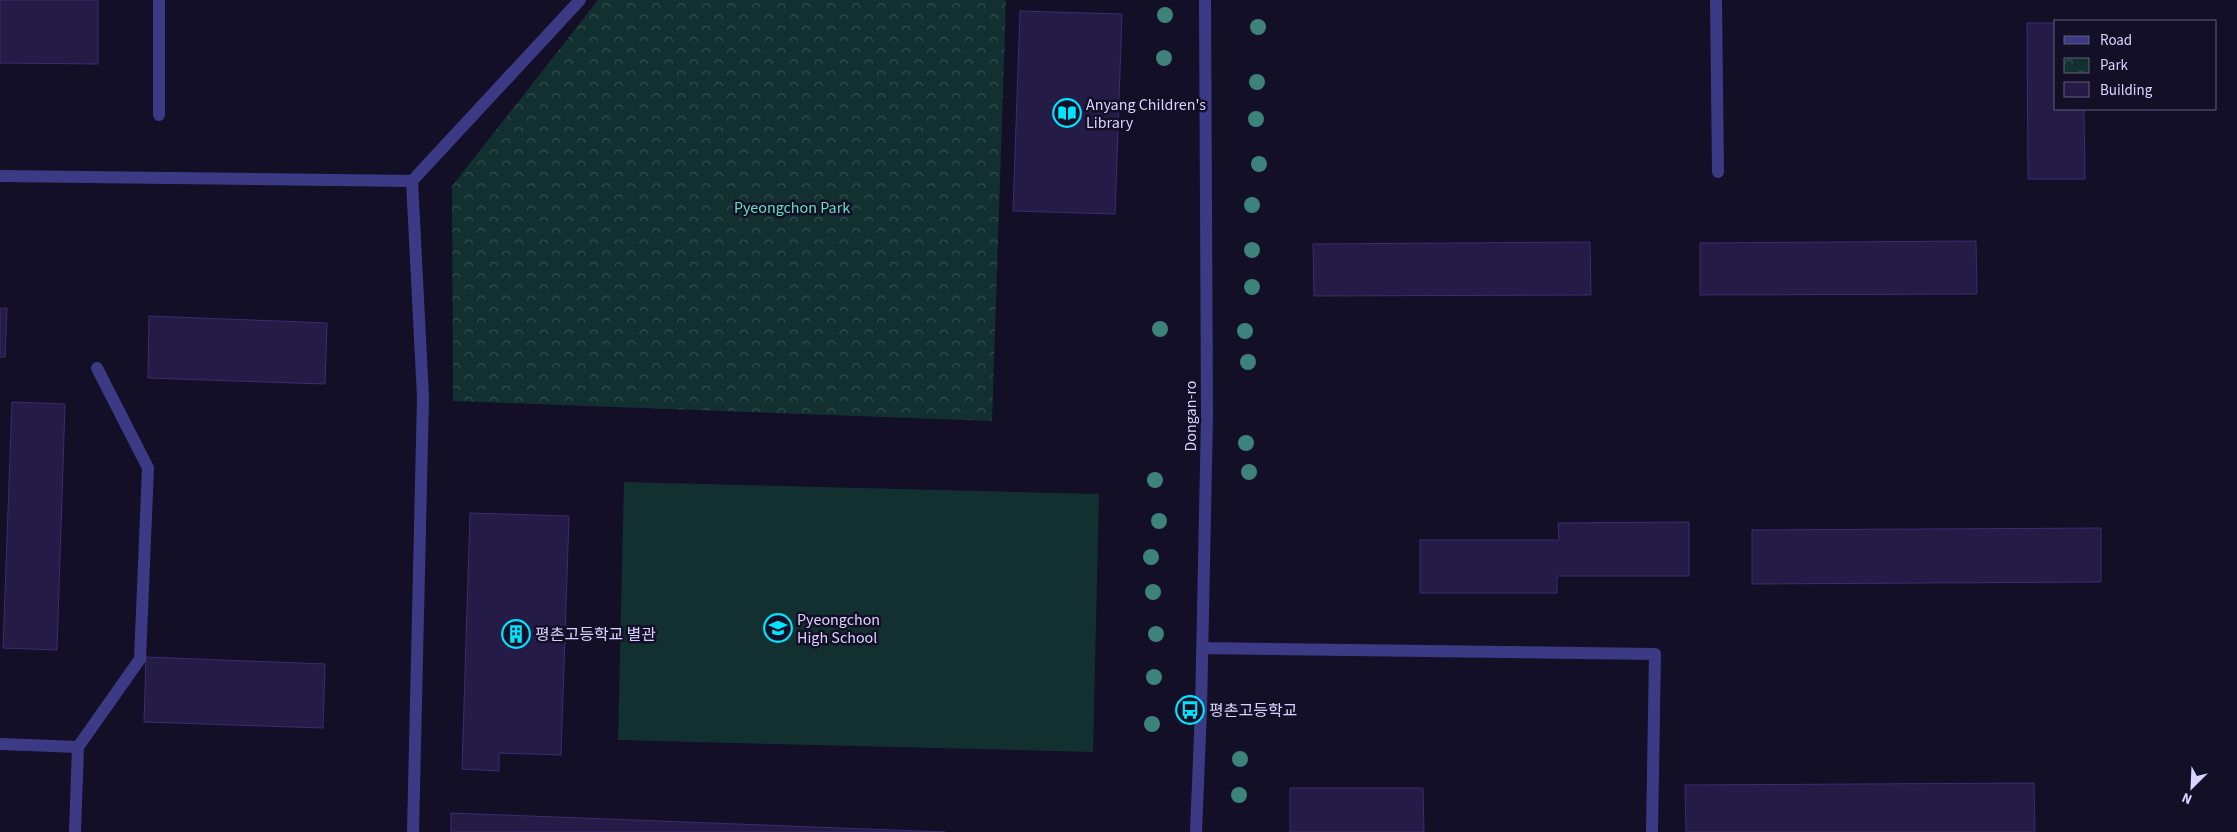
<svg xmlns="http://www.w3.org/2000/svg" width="2237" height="832" font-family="'Source Sans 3','Noto Sans KR',sans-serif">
<defs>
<pattern id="park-crowns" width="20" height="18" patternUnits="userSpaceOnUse" patternTransform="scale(1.25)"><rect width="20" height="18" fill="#12302f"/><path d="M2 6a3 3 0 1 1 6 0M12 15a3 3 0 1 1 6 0" fill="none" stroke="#344d4e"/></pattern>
</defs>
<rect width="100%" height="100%" fill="#130f26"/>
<!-- park -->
<path fill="url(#park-crowns)" d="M598 0H1006L992 421 453 401 452 186Z"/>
<!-- pitch -->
<path fill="#12302f" d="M624 482 1099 494 1093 752 618 740Z"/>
<!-- building -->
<path fill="#241b47" stroke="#3b2d73" d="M0 0H98V64L0 63Z
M1020 11 1122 14 1115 214 1013 211Z
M2027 23H2056V109H2084L2085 179H2028Z
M1976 241 1977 294 1700 295V243Z
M1590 242 1591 295 1314 296 1313 244Z
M0 308H7L5 357H0Z
M149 316 327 323 325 384 148 378Z
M12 402 65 404 57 650 3 648Z
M470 513 569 516 561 755 499 753V771L462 769Z
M1689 522V576H1557V593H1420V540H1559L1558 523Z
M2101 528V582L1752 584V530Z
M146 657 325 664 323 728 144 722Z
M2034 783 2035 832H1686L1685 785Z
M1290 788H1423L1424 832H1290Z
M451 813 945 832H451Z"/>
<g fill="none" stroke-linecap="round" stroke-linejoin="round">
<!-- minor -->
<path stroke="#3d3a85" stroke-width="12" d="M1716 0 1718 172
M159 115V0
M0 176 412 181
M1202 648 1655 654 1652 832
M0 744 78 747 75 832
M78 747 140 659 148 468 97 368
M413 832 423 397 412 181 580 0
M1196 832 1201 710 1207 416 1205 0"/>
</g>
<!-- trees -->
<g fill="#3d827b">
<circle cx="1165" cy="15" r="8"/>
<circle cx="1258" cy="27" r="8"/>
<circle cx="1164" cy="58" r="8"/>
<circle cx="1257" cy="82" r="8"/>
<circle cx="1256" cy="119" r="8"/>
<circle cx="1259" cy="164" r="8"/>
<circle cx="1252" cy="205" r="8"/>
<circle cx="1252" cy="250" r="8"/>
<circle cx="1252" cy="287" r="8"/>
<circle cx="1160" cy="329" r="8"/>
<circle cx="1245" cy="331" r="8"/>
<circle cx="1248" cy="362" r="8"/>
<circle cx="1246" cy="443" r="8"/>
<circle cx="1249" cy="472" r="8"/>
<circle cx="1155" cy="480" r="8"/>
<circle cx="1159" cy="521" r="8"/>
<circle cx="1151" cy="557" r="8"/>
<circle cx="1153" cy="592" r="8"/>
<circle cx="1156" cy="634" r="8"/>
<circle cx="1154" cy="677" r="8"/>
<circle cx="1152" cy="724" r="8"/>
<circle cx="1240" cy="759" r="8"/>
<circle cx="1239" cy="795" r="8"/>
</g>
<!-- icons -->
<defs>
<symbol id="library-ring" viewBox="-11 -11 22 22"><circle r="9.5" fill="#130f26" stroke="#00e5ff" stroke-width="1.5"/><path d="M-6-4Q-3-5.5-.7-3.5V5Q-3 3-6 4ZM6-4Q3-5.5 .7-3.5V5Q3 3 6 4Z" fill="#00e5ff"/></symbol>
<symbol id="school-ring" viewBox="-11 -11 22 22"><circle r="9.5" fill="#130f26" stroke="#00e5ff" stroke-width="1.5"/><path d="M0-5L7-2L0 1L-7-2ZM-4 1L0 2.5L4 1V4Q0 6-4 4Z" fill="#00e5ff"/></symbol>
<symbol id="building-ring" viewBox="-11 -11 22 22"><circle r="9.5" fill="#130f26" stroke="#00e5ff" stroke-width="1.5"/><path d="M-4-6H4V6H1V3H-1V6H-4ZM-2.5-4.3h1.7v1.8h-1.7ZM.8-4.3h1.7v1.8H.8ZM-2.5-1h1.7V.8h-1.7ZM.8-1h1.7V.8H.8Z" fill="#00e5ff"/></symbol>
<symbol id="bus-ring" viewBox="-11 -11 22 22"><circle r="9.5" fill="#130f26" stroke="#00e5ff" stroke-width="1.5"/><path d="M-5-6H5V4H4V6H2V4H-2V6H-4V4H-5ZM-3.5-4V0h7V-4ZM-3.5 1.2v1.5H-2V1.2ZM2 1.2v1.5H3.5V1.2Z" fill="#00e5ff"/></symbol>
</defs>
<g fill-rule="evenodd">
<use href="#library-ring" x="1051" y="97" width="32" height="32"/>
<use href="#school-ring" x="762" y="612" width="32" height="32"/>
<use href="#building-ring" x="500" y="618" width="32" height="32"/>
<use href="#bus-ring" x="1174" y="694" width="32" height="32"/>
</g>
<g text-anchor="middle" stroke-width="5" stroke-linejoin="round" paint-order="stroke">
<!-- poi labels -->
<g font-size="16" fill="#d9d4ff" stroke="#130f26" text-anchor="start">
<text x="1086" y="110">Anyang Children's<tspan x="1086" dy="18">Library</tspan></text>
<text x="797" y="625">Pyeongchon<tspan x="797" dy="18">High School</tspan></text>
<text x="535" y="640">평촌고등학교 별관</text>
<text x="1209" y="716">평촌고등학교</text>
</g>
<!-- park labels -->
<g font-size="16" fill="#5fe0c0" stroke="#130f26">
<text x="792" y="213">Pyeongchon Park</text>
</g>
<!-- street labels -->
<g font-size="16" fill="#d9d4ff" stroke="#130f26">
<text transform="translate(1190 416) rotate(-90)" y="6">Dongan-ro</text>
</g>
</g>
<!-- legend -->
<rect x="2054" y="20" width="162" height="90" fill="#130f26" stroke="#625e7d"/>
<rect x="2064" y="36" width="25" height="8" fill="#3d3a85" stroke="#625e7d"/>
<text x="2100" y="45" font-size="15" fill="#d9d4ff">Road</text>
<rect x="2064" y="58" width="25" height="15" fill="url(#park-crowns)" stroke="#625e7d"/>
<text x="2100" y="70" font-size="15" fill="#d9d4ff">Park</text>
<rect x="2064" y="82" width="25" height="15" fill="#241b47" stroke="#625e7d"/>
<text x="2100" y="95" font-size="15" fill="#d9d4ff">Building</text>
<!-- north arrow -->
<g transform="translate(2192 787) rotate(204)" stroke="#130f26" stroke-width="4" paint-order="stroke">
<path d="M0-4L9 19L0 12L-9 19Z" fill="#d9d4ff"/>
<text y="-8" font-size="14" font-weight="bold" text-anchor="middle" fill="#d9d4ff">N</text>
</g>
</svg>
